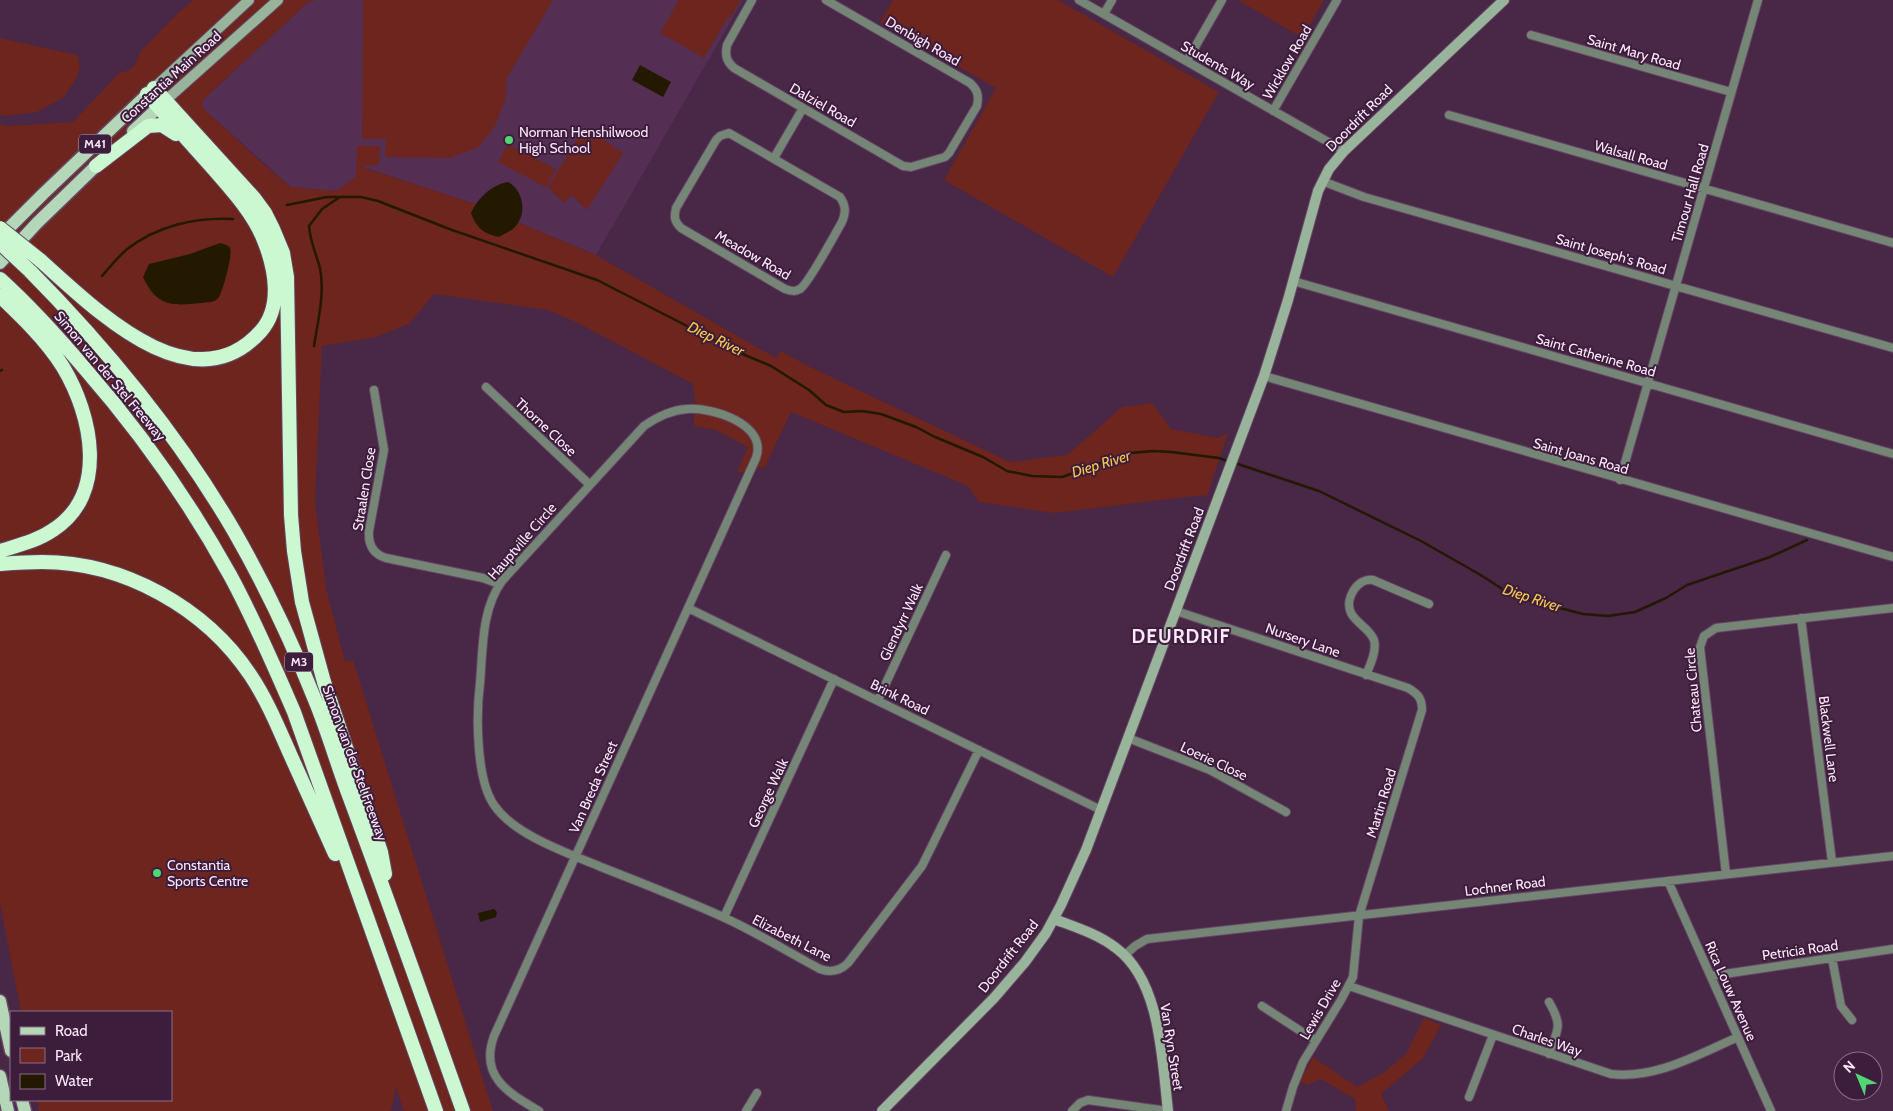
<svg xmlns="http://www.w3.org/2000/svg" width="1893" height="1111" font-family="Cabin,sans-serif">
<rect width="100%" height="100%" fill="#482747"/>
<!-- built -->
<path fill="#552f53" d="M315 0H743L596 255 475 204 357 165 356 177 336 191 291 187 207 112 203 107V100L307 3Z"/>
<!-- green -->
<path fill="#6d251e" d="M194 0H315L307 3 203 100V107L207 112 268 168 291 187 336 191 356 177 357 146H380L379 165 359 166 475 204 596 255 776 358 781 351 808 366 1010 462 1067 455 1122 407 1152 403 1171 429 1218 438 1228 433 1206 499 1203 495 1054 513 979 502 968 486 791 412 765 467 737 473 748 447 716 430 694 426 695 400 693 384 578 323 548 310 434 294 409 324 376 337 322 346 315 502 326 588 345 661 353 660 493 1111H404L396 1087 391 1111H39L37 1100H171V1012H21L0 903V124L7 126 73 122 119 73 129 70 135 65 140 52 180 11Z
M363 0H553L507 78 505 100 495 126 479 147 449 158 385 157 386 139H362Z
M679 0H741L730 18 728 17 704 58 660 33Z
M893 0H1058L1219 92 1113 277 944 180 996 88 880 22Z
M1238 0H1324L1303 38Z
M0 38 77 55 80 66 78 76 63 98 37 112 5 116 0 115Z
M585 127 623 153 587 210 572 195 564 203 548 187Z
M508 144 556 169 546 187 498 162Z
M1424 1018 1441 1025 1423 1058 1381 1094 1389 1111H1356L1355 1099 1321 1079 1307 1085 1300 1081 1313 1057 1357 1087 1383 1073 1406 1054Z"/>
<!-- water -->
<path fill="#231900" d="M640 65 671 82 663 97 632 80Z
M508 182C524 190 528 216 513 229 509 232 503 234 499 237 483 233 477 229 471 213 478 198 491 185 508 182Z
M220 243C224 244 228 245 230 248 233 255 223 290 219 297 215 303 207 302 201 303 172 306 157 307 143 277L149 264 190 254Z
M494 909 497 912 496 917 480 922 478 913Z"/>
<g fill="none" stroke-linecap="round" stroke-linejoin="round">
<!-- stream -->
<path stroke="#231900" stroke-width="2.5" d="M287 205 327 197H361L378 201 452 230 597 280 738 352 771 366 809 390 826 405 844 412 862 411 881 414 916 427 935 437 983 457 1007 471 1032 476 1062 477 1091 467 1110 459 1130 453 1153 451 1171 452 1219 458 1230 462
M102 276C110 267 117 258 126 250 156 226 195 217 233 219
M314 346C318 321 325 293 320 268 316 254 310 241 309 226L322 209 340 197
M0 371 2 370
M1235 463 1319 491 1421 541 1479 574 1504 590 1524 599 1583 614 1608 616 1635 612 1666 598 1687 585 1770 557 1807 540"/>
<defs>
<path id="street" d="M752 0 727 45C725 55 726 61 734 68L903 166 911 167 945 157 949 153 977 106C979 96 978 90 970 83L826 0
M1079 0 1344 151
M1104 14 1112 0
M1531 35 1731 92
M1187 61 1222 0
M1273 111 1337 0
M1449 115 1893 243
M729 133 840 197C846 206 846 212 842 222 835 234 809 283 800 289 795 292 791 291 785 289L681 228C674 221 674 217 676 208L716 140 720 136Z
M774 158 803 108
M1322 181 1364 197 1893 348
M1293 281 1893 454
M1264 376 1893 557
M486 387 589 484
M374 390 384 450 369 531C368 544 373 554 386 558L483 578 499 584
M1620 480 1758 0
M688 608 1101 810
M1176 611 1408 688C1418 694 1422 698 1422 710L1359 916 1353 977 1341 1000 1303 1062 1293 1087 1286 1111
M1801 618 1832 862
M1366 675C1370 665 1377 651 1374 640 1370 629 1356 623 1351 613 1344 599 1358 577 1373 580L1429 604
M878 700 946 555
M1128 738 1210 770 1286 812
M1726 874 1700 647 1704 636 1716 628 1893 608
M1668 881 1771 1111
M724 917 834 679
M1125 955 1135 946 1147 939 1893 856
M1832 958 1841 1006 1852 1020
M1711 976 1893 949
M1349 986 1611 1074C1656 1079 1697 1055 1738 1037
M1549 1002C1563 1026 1558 1029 1549 1054
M1262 1006 1316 1041
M1469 1097 1493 1035
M539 1111C509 1093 479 1077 494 1036L756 458C768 424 712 407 687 409 671 410 657 417 644 426L502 581C481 610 483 650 480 683 476 715 476 779 494 805 514 835 568 853 601 867 642 883 683 899 723 917 756 932 788 952 820 969 831 973 840 971 848 963L922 866 979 750
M746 1111 757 1093
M1072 1111 1080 1103 1088 1100 1168 1111"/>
<path id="secondary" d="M154 88 249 0
M166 100 278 0
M1054 919C1075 927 1098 934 1116 948 1161 981 1162 1060 1168 1111
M882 1111 994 998 1025 962 1046 933 1061 905 1086 850 1264 376 1288 300 1318 191 1329 169 1344 151 1504 0"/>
<path id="primary" d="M133 131 166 100
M0 237 43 194 154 88
M0 263 37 223 102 160
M0 1001 11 1051
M0 1076 8 1111
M22 1100 25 1111"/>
<path id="highway" d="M154 88 254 198 265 213 273 229 283 253 287 277 291 515 294 551 302 602 324 682 381 852 385 874
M96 166 148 126 162 125 176 134
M40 260C92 306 192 409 261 331 283 306 275 267 263 238 252 211 229 187 210 165 189 142 168 118 147 94
M30 271C108 350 178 435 234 531 265 585 292 642 315 700 327 729 336 760 347 790 387 897 425 1004 463 1111
M0 279C31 307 59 338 86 370 141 433 189 501 230 575 254 619 274 666 294 712L436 1111
M0 296C22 317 47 341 63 367 92 415 109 494 53 530 37 541 19 545 0 551
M0 564C14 563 28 562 42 562 124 562 206 608 251 676 267 700 278 727 290 754 305 787 320 821 335 854"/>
</defs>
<!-- street casing -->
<use href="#street" stroke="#654664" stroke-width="10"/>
<!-- secondary casing -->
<use href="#secondary" stroke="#654664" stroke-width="12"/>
<!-- primary casing -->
<use href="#primary" stroke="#654664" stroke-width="15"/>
<!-- highway casing -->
<use href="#highway" stroke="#654664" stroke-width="16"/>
<!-- street -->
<use href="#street" stroke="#758677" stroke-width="8"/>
<!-- secondary -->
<use href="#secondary" stroke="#98b49b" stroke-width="10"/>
<!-- primary -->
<use href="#primary" stroke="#b3d7b7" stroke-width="12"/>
<!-- highway -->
<use href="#highway" stroke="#cbf7d1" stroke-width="14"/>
<defs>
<path id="highway-bridge" d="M0 228 40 260
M0 243 30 271"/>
</defs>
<!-- highway-bridge casing -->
<use href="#highway-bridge" stroke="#654664" stroke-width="16" stroke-linecap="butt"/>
<!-- highway-bridge -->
<use href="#highway-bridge" stroke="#cbf7d1" stroke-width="14"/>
</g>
<!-- markers -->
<g fill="#52d673" stroke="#3d1d3c" stroke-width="2">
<circle cx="509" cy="140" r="5"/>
<circle cx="157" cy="873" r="5"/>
</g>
<g text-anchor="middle" stroke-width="4" stroke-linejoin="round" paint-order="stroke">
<!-- shield labels -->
<g fill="#3d1d3c" stroke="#c3abc2" stroke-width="1">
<rect x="79" y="134.5" width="32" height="19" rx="4"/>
<rect x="285" y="652.5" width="28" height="19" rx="4"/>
</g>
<g font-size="12" font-weight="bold" fill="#fde8fb">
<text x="95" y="148">M41</text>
<text x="299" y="666">M3</text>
</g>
<!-- street labels -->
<g font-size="14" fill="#fde8fb" stroke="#3d1d3c">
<text transform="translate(923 41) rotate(30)" y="5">Denbigh Road</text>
<text transform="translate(1634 52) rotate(16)" y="5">Saint Mary Road</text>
<text transform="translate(1287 62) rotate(-60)" y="5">Wicklow Road</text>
<text transform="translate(1218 65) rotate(30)" y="5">Students Way</text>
<text transform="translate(171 77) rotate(-42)" y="5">Constantia Main Road</text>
<text transform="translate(823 105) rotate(30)" y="5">Dalziel Road</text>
<text transform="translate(1359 118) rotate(-45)" y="5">Doordrift Road</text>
<text transform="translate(1631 155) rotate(16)" y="5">Walsall Road</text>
<text transform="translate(1690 193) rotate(-74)" y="5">Timour Hall Road</text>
<text transform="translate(1611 254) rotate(16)" y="5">Saint Joseph's Road</text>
<text transform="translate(753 255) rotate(30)" y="5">Meadow Road</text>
<text transform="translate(1596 355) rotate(16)" y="5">Saint Catherine Road</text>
<text transform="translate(110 376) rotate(50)" y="5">Simon van der Stel Freeway</text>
<text transform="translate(546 427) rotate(43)" y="5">Thorne Close</text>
<text transform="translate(1581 456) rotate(16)" y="5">Saint Joans Road</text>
<text transform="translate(364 489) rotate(-81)" y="5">Straalen Close</text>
<text transform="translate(522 541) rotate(-49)" y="5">Hauptville Circle</text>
<text transform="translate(1184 549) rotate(-69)" y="5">Doordrift Road</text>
<text transform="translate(901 622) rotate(-65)" y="5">Glendyrr Walk</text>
<text transform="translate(1303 640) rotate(19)" y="5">Nursery Lane</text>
<text transform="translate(1693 690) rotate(-95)" y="5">Chateau Circle</text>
<text transform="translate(900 697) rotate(26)" y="5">Brink Road</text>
<text transform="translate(1829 739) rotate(83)" y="5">Blackwell Lane</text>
<text transform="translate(1214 761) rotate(25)" y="5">Loerie Close</text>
<text transform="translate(355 763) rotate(70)" y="5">Simon van der Stel Freeway</text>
<text transform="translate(593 787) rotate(-66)" y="5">Van Breda Street</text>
<text transform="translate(768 793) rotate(-65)" y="5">George Walk</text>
<text transform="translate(1381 803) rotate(-73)" y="5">Martin Road</text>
<text transform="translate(1505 886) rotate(-7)" y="5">Lochner Road</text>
<text transform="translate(792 938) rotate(27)" y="5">Elizabeth Lane</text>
<text transform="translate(1800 950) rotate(-8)" y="5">Petricia Road</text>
<text transform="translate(1008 956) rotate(-52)" y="5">Doordrift Road</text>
<text transform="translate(1731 991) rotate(66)" y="5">Rica Louw Avenue</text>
<text transform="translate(1320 1009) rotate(-60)" y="5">Lewis Drive</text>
<text transform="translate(1547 1040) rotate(19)" y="5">Charles Way</text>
<text transform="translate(1172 1047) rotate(81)" y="5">Van Ryn Street</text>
</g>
<!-- poi labels -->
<g font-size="14" fill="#fde8fb" stroke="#3d1d3c" text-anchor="start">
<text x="519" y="137">Norman Henshilwood<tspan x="519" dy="16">High School</tspan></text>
<text x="167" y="870">Constantia<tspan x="167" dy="16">Sports Centre</tspan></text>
</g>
<!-- water labels -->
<g font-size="15" font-style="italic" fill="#f4c84e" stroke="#3d1d3c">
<text transform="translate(716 339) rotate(26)" y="5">Diep River</text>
<text transform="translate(1101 464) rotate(-17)" y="5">Diep River</text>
<text transform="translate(1532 598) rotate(18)" y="5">Diep River</text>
</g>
<!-- district labels -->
<g font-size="19" font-weight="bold" letter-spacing="1" fill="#fde8fb" stroke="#3d1d3c">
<text x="1181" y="643">DEURDRIF</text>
</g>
</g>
<!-- legend -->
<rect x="10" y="1011" width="162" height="90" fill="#3d1d3c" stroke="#8a6e88"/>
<rect x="20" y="1027" width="25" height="8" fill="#b3d7b7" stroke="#8a6e88"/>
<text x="55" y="1036" font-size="15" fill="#fde8fb">Road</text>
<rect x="20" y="1048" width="25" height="15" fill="#6d251e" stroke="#8a6e88"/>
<text x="55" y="1061" font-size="15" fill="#fde8fb">Park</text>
<rect x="20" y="1074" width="25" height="15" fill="#231900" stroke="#8a6e88"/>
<text x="55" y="1086" font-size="15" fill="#fde8fb">Water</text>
<!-- north arrow -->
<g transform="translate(1858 1076) rotate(316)"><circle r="24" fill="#3d1d3c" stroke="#8a6e88"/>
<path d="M0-4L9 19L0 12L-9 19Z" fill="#52d673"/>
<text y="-8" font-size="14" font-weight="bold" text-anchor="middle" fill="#fde8fb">N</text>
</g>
</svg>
